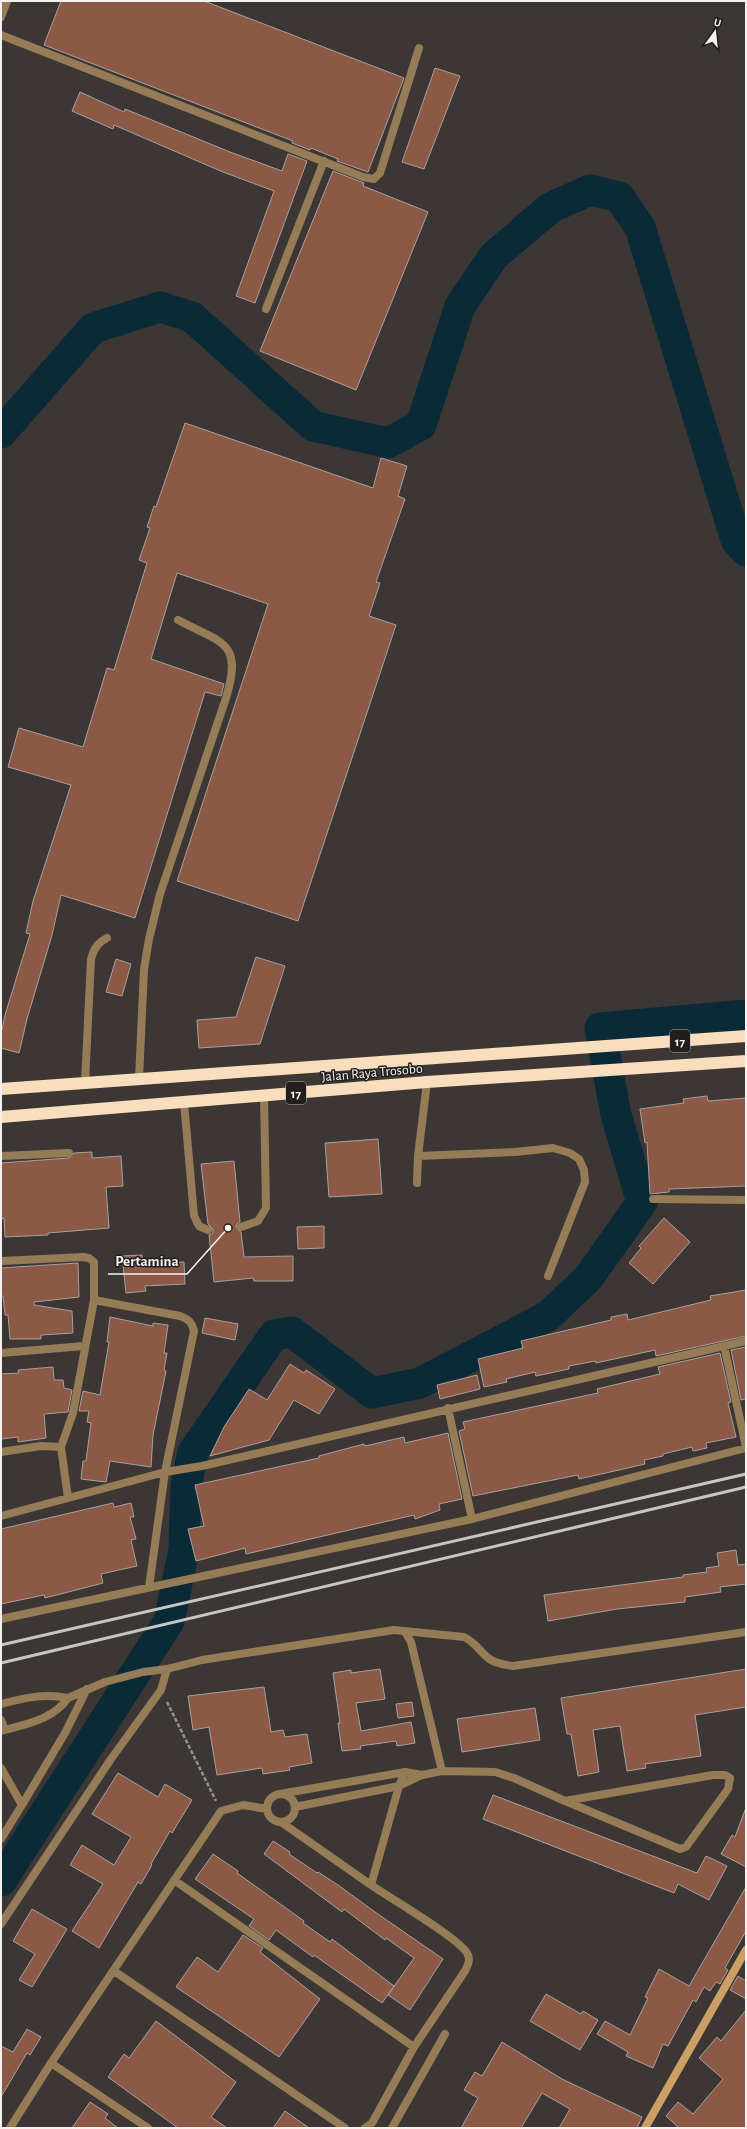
<svg xmlns="http://www.w3.org/2000/svg" width="747" height="2129" font-family="'Alegreya Sans',sans-serif">
<rect width="100%" height="100%" fill="#3c3735"/>
<g fill="none" stroke-linecap="round" stroke-linejoin="round">
<!-- river -->
<path stroke="#0b2a38" stroke-width="31" d="M1 433 93 328 160 307 192 317 313 426 388 443 421 425 460 306 494 256 550 208 590 190 619 197 640 227 736 540 746 551
M1 1881 169 1621 184 1550 186 1486 193 1452 274 1335 292 1332 372 1393 420 1383 548 1316 589 1277 642 1202 616 1115 600 1028 746 1015"/>
</g>
<!-- building -->
<path fill="#8c5946" stroke="#a7a19e" d="M61 1H204L404 78 368 172 337 161 338 159 311 148 310 150 292 143 293 141 44 45Z
M435 68 460 76 424 169 402 162Z
M80 92 124 112 125 109 230 152 282 171 288 154 307 161 255 303 236 296 274 191 223 172 114 125 113 129 72 111Z
M333 171 364 183 363 186 428 212 356 390 260 351Z
M185 423 373 488 381 458 407 466 398 496 405 499 376 582 380 583 369 616 396 625 298 921 177 881 268 604 177 573 151 659 224 684 221 696 205 692 135 918 61 895 52 935 27 1019 19 1053 1 1048V1034L5 1015 30 934 26 933 33 901 71 785 8 767 19 728 83 747 107 668 114 670 147 563 139 560 150 528 147 527 154 506 156 507Z
M256 957 285 966 260 1044 199 1048 197 1020 236 1017Z
M116 959 131 964 122 996 106 992Z
M707 1096 708 1101 746 1098V1186L669 1189V1192L650 1194 647 1142 645 1143 640 1109 684 1103 683 1099Z
M378 1139 382 1194 329 1197 325 1143Z
M92 1152V1158L121 1156 123 1186 106 1187 109 1228 48 1233V1235L5 1237 4 1218 1 1219V1163L69 1158 74 1153Z
M234 1161 240 1222 237 1224 236 1228 241 1232 244 1257 293 1256V1281H254L253 1278 214 1282 209 1235 213 1233V1229L208 1224 201 1164Z
M664 1218 690 1242 653 1284 629 1263 641 1248 639 1246Z
M324 1226V1248L298 1249 297 1227Z
M142 1255 143 1264 184 1262 185 1284 145 1286 146 1291 126 1293 122 1256Z
M78 1263 79 1297 34 1302V1305L72 1311 73 1333 41 1335V1339H10L8 1315H5L3 1296H1V1268Z
M746 1290V1336L656 1356 655 1350 596 1363 595 1361 569 1366V1369L536 1376 535 1372 506 1379 507 1382 484 1387 478 1359 523 1348 521 1341 611 1320V1317L627 1314 628 1320 711 1300 710 1296Z
M110 1317 153 1326V1323L168 1325 164 1353H167L164 1370 166 1371 153 1435 151 1467 110 1461 106 1482 81 1479 83 1461H86L91 1423 87 1422 89 1411H79L83 1391 100 1395 109 1342H107Z
M205 1318 238 1324 235 1340 202 1333Z
M746 1347V1399L741 1400 731 1350Z
M720 1353 731 1402 728 1403 736 1437 706 1443 707 1448 693 1451 692 1447 663 1454V1456L644 1460 645 1464 619 1470 579 1479 578 1475 473 1496 459 1431 465 1429 463 1422 598 1393 597 1389 660 1374 658 1367Z
M290 1364 304 1373 306 1370 335 1389 319 1414 294 1400 269 1440 210 1456 224 1427 249 1389 267 1400Z
M53 1367 54 1380H63L64 1388 72 1390 68 1412 44 1414 46 1438 18 1442V1437L1 1439V1374L19 1373 18 1370Z
M477 1375 480 1389 440 1399 437 1385Z
M448 1433 462 1499 439 1504 440 1510 415 1519 414 1515 259 1551 246 1554 245 1548 196 1561 188 1529 204 1526 195 1485 319 1458V1456L364 1444 365 1446 404 1437 405 1443Z
M113 1503 114 1507 131 1503 134 1517H130L136 1539 131 1540 137 1566 101 1574 103 1583 45 1598 44 1595 1 1604V1529Z
M736 1550 738 1565 746 1564V1584L720 1587 721 1592 685 1597V1602L617 1609 548 1621 544 1595 683 1577V1575L707 1572 706 1568 719 1566 717 1553Z
M380 1669 385 1699 356 1703 361 1731 411 1722 415 1743 397 1746 396 1741 360 1746 361 1749 342 1751 338 1723H340L333 1673 351 1670V1673Z
M746 1669V1707L695 1715 701 1756 645 1764 646 1768 627 1771 620 1726 593 1730 599 1772 578 1776 571 1734H567L561 1698Z
M264 1687 271 1732 283 1730 285 1737 307 1734 312 1763 289 1767 290 1770 263 1774 262 1768 217 1775 209 1727 193 1730 188 1696Z
M412 1702 414 1716 398 1718 396 1704Z
M535 1708 540 1740 462 1752 457 1719Z
M118 1773 158 1797 165 1784 192 1800 172 1833 170 1831 151 1864 152 1865 141 1884 138 1882 99 1948 72 1931 103 1884 70 1865 82 1845 114 1865 131 1837 92 1814Z
M493 1795 697 1873 706 1856 727 1866 709 1900 678 1884 674 1893 483 1819Z
M745 1810H746V1867L721 1854 732 1835 735 1837Z
M273 1841 290 1852 289 1854 317 1873 318 1872 338 1885 375 1912 443 1959 410 2010 388 1995 414 1958 386 1938 385 1940 344 1909 342 1912 264 1854Z
M213 1854 238 1871 237 1873 304 1921 303 1923 330 1942 332 1939 394 1986 382 2003 314 1955 313 1957 276 1930 269 1940 249 1926 254 1919 195 1879Z
M746 1887V1931L725 1968 728 1970 720 1984 716 1982 710 1991 704 1987 696 2002 693 2000 668 2046 663 2044 653 2068 626 2056 628 2052 597 2034 605 2021 630 2035 648 1998 645 1997 659 1969 689 1986Z
M32 1909 67 1929 32 1987 19 1980 35 1954 13 1941Z
M243 1935 263 1948 260 1952 320 1999 279 2057 176 1987 197 1957 218 1972Z
M738 1976 746 1981V1999L730 1990Z
M546 1994 581 2014 583 2011 598 2020 580 2050 530 2021Z
M746 2010V2128H679L666 2116 678 2102 693 2114 723 2079 699 2058 717 2037 721 2041Z
M156 2021 236 2082 211 2117 227 2128H178L108 2077 124 2054 129 2058Z
M27 2029 41 2037 30 2055 27 2053 1 2097V2046L13 2052Z
M502 2042 562 2079 642 2117 637 2128H559L570 2109 542 2093 521 2128H461L478 2098 464 2090 475 2072 482 2076Z
M90 2102 108 2114 105 2118 118 2128H72Z
M285 2111 309 2128H273Z"/>
<g fill="none" stroke-linecap="round" stroke-linejoin="round">
<!-- path -->
<path stroke="#95918f" stroke-width="2.5" stroke-dasharray="4 2" stroke-linecap="butt" d="M167 1702 216 1801"/>
<!-- lane -->
<path stroke="#967b57" stroke-width="8" d="M1 17 7 1
M1 35 363 177 374 179 380 173 419 48
M266 309 324 161
M139 1079 144 969 149 939 160 894 226 698C243 641 223 644 178 620
M85 1083 91 959C94 949 97 943 107 938
M184 1102 194 1216 199 1226 208 1230
M418 1156 515 1152 553 1148 570 1153 579 1159 584 1170 585 1182 548 1276
M417 1183 418 1156 427 1082
M241 1227 258 1221 266 1208 264 1095"/>
<!-- street -->
<path stroke="#967b57" stroke-width="8" d="M1 1156 69 1153
M653 1199 746 1200
M1 1261 83 1257 89 1258 94 1262V1300L73 1413 61 1447 68 1498
M94 1300 180 1316C188 1319 192 1322 194 1331L165 1472 149 1587
M724 1346 746 1447
M1 1353 84 1346
M448 1408 472 1519
M1 1452 41 1446 61 1447
M1 1516 165 1472 202 1466 746 1341
M1 1619 472 1519 746 1448
M405 1632 411 1642 442 1771
M68 1698 105 1682 143 1672 167 1669 202 1660 394 1630 464 1637C478 1644 480 1653 491 1660 498 1664 506 1665 513 1666L746 1632
M1 1704C24 1698 44 1693 68 1698 53 1720 25 1724 1 1731
M1 1720 5 1730
M1 1768 22 1805 1 1839
M280 1794 405 1772 422 1775
M267 1808a14 14 0 1 1 28 0a14 14 0 1 1-28 0Z
M22 1805 65 1733 87 1689
M295 1807 399 1786 422 1775 442 1771 495 1772 514 1778 565 1801 713 1775H725L730 1778 728 1789 686 1847 680 1849 565 1801
M281 1822 371 1885
M174 1880 414 2047
M1 1924 111 1759 161 1690 167 1669
M114 1971 345 2128
M51 2063 148 2128
M10 2128 51 2063 221 1811 243 1805 267 1809
M365 2128 372 2123 414 2047 465 1971C468 1965 471 1959 467 1953 457 1937 390 1898 371 1885L399 1786 405 1772
M392 2128 445 2034"/>
<!-- secondary -->
<path stroke="#cb9f66" stroke-width="8" d="M645 2128 746 1950"/>
<!-- highway -->
<path stroke="#f9debd" stroke-width="12" d="M1 1089 746 1036
M1 1117 427 1082 746 1061"/>
<!-- rail -->
<path stroke="#c8c5c3" stroke-width="3" d="M1 1645 746 1474
M1 1663 746 1487"/>
</g>
<g text-anchor="middle" stroke-width="3" stroke-linejoin="round" paint-order="stroke">
<!-- shield labels -->
<g fill="#211f1e" stroke="#b5b2b0" stroke-width="1">
<rect x="670" y="1030" width="20" height="22" rx="3"/>
<rect x="286" y="1082" width="20" height="22" rx="3"/>
</g>
<g font-size="13" font-weight="bold" fill="#f4f1ef">
<text x="680" y="1046">17</text>
<text x="296" y="1098">17</text>
</g>
<!-- street labels -->
<g font-size="14" fill="#f4f1ef" stroke="#211f1e">
<text transform="translate(372 1072) rotate(-5)" y="5">Jalan Raya Trosobo</text>
</g>
</g>
<!-- callouts -->
<path fill="none" stroke="#f4f1ef" stroke-width="1.5" d="M228 1228L187 1274H108"/>
<circle fill="#f4f1ef" stroke="#211f1e" stroke-width="1.5" cx="228" cy="1228" r="4"/>
<g font-size="15" text-anchor="middle" font-weight="bold" fill="#f4f1ef" stroke="#211f1e" stroke-width="3" stroke-linejoin="round" paint-order="stroke">
<text x="147" y="1266">Pertamina</text>
</g>
<!-- border -->
<rect width="747" height="2129" fill="none" stroke="#f4f1ef" stroke-width="4"/>
<!-- north arrow -->
<g transform="translate(715 32) rotate(15)" stroke="#211f1e" stroke-width="3" paint-order="stroke">
<path d="M0-3L7 15L0 10L-7 15Z" fill="#f4f1ef"/>
<text y="-6" font-size="11" font-weight="bold" text-anchor="middle" fill="#f4f1ef">U</text>
</g>
</svg>
